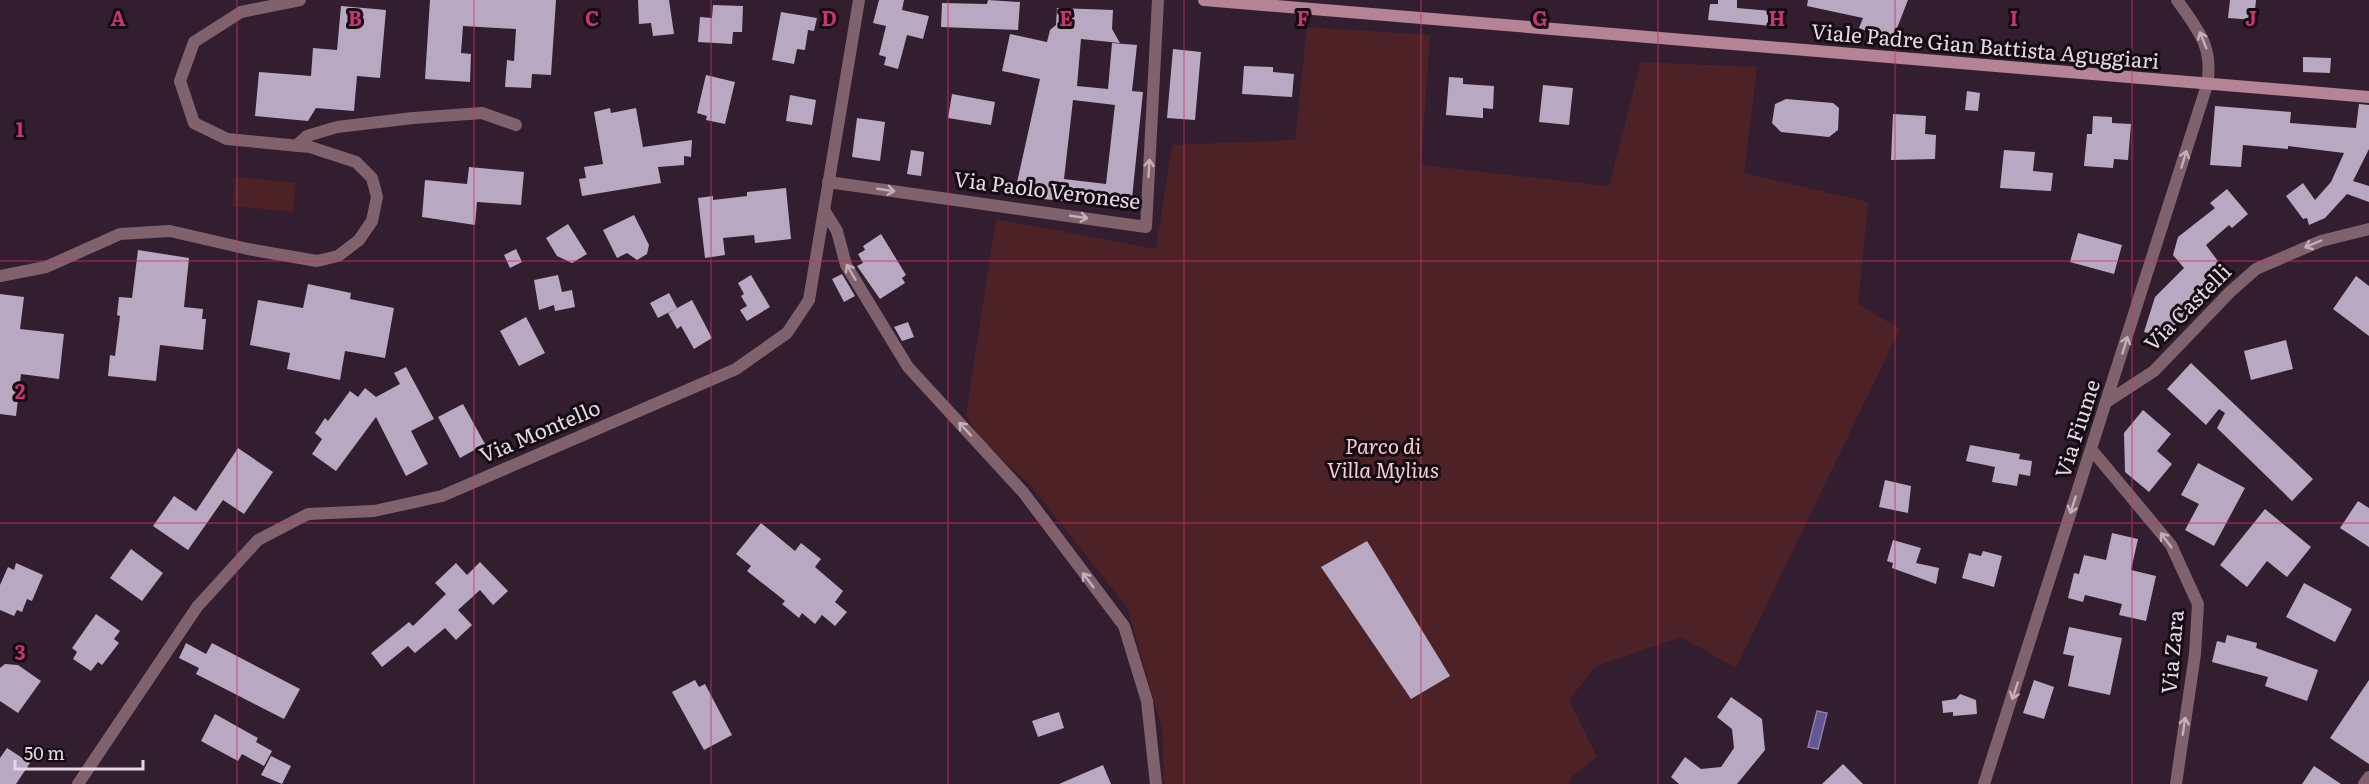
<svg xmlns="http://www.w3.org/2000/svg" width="2369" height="784" font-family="Literata,serif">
<rect width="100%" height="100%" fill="#321e2e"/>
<!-- green -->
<path fill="#4d2226" d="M1307 27 1430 35 1421 165 1609 186 1641 62 1757 67 1744 173 1868 202 1858 304 1900 329 1736 668 1681 637 1596 666 1569 700 1597 757 1571 777 1569 784H1164L1162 729 1127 607 1031 486 980 438 966 415 996 219 1156 249 1172 145 1295 140Z
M235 177 296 183 293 212 233 206Z"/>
<!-- water -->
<path fill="#645793" stroke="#8b7eab" stroke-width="1.5" d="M1817 711 1827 713 1818 749 1808 747Z"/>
<!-- building -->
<path fill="#b9a8c2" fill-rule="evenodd" d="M430 0H556L551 75 532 74 531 88 505 87 507 60 514 61 516 29 463 26 461 53 471 54 470 82 425 79Z
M638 0H669L674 34 653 36 651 23 639 24Z
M879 0H904L902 10 929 16 923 39 907 35 898 69 884 65 886 57 879 55 886 26 873 23Z
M988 0 1020 2 1018 30 941 27 942 3 987 4Z
M1718 0H1737V8L1784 12 1783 27 1708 20 1710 4H1718Z
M1808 0H1908L1892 41 1859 28 1863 18 1807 6Z
M2230 0H2256L2254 20 2228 18Z
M713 5 743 6 742 32H733L732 44 698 42 700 17 712 18Z
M341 6 386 10 380 78 357 76 354 111 316 108 308 121 255 116 259 72 311 76 313 48 337 50Z
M1057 8 1113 10 1112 29 1120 43 1081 39 1077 86 1108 89 1112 43 1137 45 1132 91 1143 92 1131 208 1014 196 1040 79 1002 71 1010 34 1047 42 1050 30 1056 25ZM1073 100 1115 105 1106 184 1064 179Z
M781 12 817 18 814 31 808 30 805 50 797 49 794 64 772 60Z
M1173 49 1201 52 1195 120 1167 118Z
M2303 57 2331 58 2330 73 2303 72Z
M1244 66 1273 67V72L1294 74 1292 97 1242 94Z
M706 75 735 82 725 124 706 120 707 116 697 113Z
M1449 77 1463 78V84L1494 86 1493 109 1483 108V118L1446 115Z
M1543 85 1573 88 1569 125 1539 122Z
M1967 91 1980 93 1978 111 1965 110Z
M952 94 995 102 991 125 948 118Z
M790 95 816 100 812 125 786 121Z
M1786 99 1833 103 1839 108 1838 130 1829 137 1781 132 1772 123 1775 104Z
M2359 104 2369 105V149L2353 181 2369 186V202L2347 194 2325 218 2309 225 2307 218 2303 219 2286 196 2303 183 2315 200 2331 182 2344 153 2288 146V149L2243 145 2241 167 2210 165 2215 106 2291 112 2290 123 2356 128Z
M610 108 611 113 636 108 643 147 692 140 691 157 684 156V165L658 167 661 183 582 196 579 179 586 178 584 167 603 164 594 112Z
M1893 114 1926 116 1925 134 1936 135 1935 159 1891 160Z
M2093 116 2112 117V123L2131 124 2128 160 2114 159 2113 168 2084 166 2087 134H2092Z
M857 118 885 122 880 161 852 157Z
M911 150 924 152 921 176 907 174Z
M2004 150 2035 152 2033 171 2053 173 2051 191 2000 188Z
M469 167 524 172 521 205 477 202 475 225 422 217 425 180 467 184Z
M786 188 791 239 755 243 754 235 723 238 725 255 705 258 698 198 713 196V200L747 196V192Z
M2227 189 2248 214 2232 228 2229 225 2206 245 2226 272 2163 337 2144 332 2155 297 2184 268 2173 255 2178 237 2215 208 2210 203Z
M634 215 649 245 647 254 637 260 627 253 617 258 603 230Z
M568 224 587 254 572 263 557 256 546 238Z
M2078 233 2122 245 2114 274 2070 262Z
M881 234 906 275 902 278 905 283 880 299 857 266 863 263 858 254 865 250 863 246Z
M516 249 522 262 510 268 504 255Z
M138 250 189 258 184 307 203 309 202 319H206L203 350 160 345 156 381 108 376 110 355 115 356 120 316 117 315 119 297 132 298Z
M842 274 855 296 844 302 832 279Z
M558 275 562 292 572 290 575 307 555 311 554 305 539 310 534 280Z
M751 275 770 307 747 321 740 310 747 306 741 296 744 294 738 283Z
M2356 276 2369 286V336L2333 309Z
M308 284 351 293 350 299 394 308 385 358 345 351 340 380 287 369 290 353 250 345 258 300 303 308Z
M669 293 677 308 658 318 650 303Z
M0 294 24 297 20 329 64 334 59 379 21 374 16 416 0 414Z
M692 300 712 338 694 349 681 326 677 329 668 313Z
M526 317 545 353 519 366 500 331Z
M908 322 914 337 902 341 894 327Z
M2286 340 2293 369 2251 380 2244 351Z
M2191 363 2313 479 2292 501 2217 428 2225 413 2219 409 2206 425 2167 389Z
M406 367 434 419 411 431 428 464 406 476 376 417 336 471 312 454 322 439 315 433 325 418 328 421 350 391 358 397 365 388 376 397 400 384 394 373Z
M463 404 485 444 460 458 438 417Z
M2143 410 2171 434 2157 451 2172 464 2149 492 2125 472 2124 433Z
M1970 445 2020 454 2019 459 2032 461 2030 476 2019 474 2017 486 1992 482 1995 467 1966 461Z
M238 448 273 472 244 514 223 500 188 550 153 526 174 496 196 511Z
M2198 463 2245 488 2214 546 2185 530 2199 504 2181 495Z
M1885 480 1911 486 1908 513 1879 507Z
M2358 501 2369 508V547L2340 528Z
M2265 509 2311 547 2287 577 2267 561 2247 587 2220 565Z
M761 523 795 551 801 543 821 559 815 567 843 591 835 602 847 612 835 626 822 615 815 624 802 613 799 618 782 604 785 601 747 571 751 566 736 554Z
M2112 533 2138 539 2131 570 2156 576 2146 621 2119 615 2122 604 2085 595 2083 602 2068 598 2074 573 2079 574 2084 555 2106 560Z
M1893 540 1921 548 1916 563 1939 568 1936 584 1892 568 1893 563 1887 561Z
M1367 541 1450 676 1411 699 1321 567Z
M131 549 163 573 142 601 110 578Z
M1983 551 2002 556 1994 587 1962 578 1969 553 1981 556Z
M480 562 508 591 493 605 480 590 458 610 472 625 456 640 445 628 415 653 408 646 382 667 371 653 409 622 413 626 446 594 435 583 456 563 467 575Z
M16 563 43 575 32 601 27 599 22 612 17 610 14 616 0 610V585L8 567 14 570Z
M2304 583 2352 609 2335 642 2286 617Z
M96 614 120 631 114 639 119 643 102 665 98 662 91 671 73 659 77 652 72 648Z
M2069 627 2122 638 2110 695 2068 686 2074 656 2063 654Z
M2227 635 2257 643 2256 648 2318 670 2307 701 2265 686 2268 677 2212 662 2217 641 2225 643Z
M186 643 206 654 212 643 300 689 284 719 196 674 199 668 179 658Z
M5 664 18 665 41 681 18 713 0 701V668Z
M695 680 699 687 705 684 732 735 704 750 672 692Z
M2034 680 2054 687 2044 719 2023 713Z
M2369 680V764L2330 738Z
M1960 694 1976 700 1977 714 1953 716V712L1943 713 1942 701 1956 699Z
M1731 697 1762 719 1765 750 1737 784H1679L1671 777 1685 757 1701 769 1721 767 1734 748 1732 729 1717 717Z
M1059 712 1064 728 1038 737 1032 721Z
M215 714 258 738 256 742 272 751 264 766 242 754 238 761 201 741Z
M7 748 30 763 16 784H0V758Z
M271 756 291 766 282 784 261 775Z
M1843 764 1863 784H1822Z
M1103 765 1111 784H1059Z
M2314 766 2341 784H2302Z"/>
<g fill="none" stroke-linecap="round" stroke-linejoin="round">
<!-- minor -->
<path stroke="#80626d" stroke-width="12" d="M296 146 307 136 337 127 413 118 482 113 516 125
M828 182 1146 227 1158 0
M824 210 837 231 846 265 908 367 1023 492 1124 626 1147 701 1156 784
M0 276 46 267 120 234 170 231 248 249 317 261 338 256 359 240 372 221 377 197 372 178 356 162 310 147 227 139 194 123 180 81 194 42 241 12 300 0
M2108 401 2154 371 2230 292 2256 269 2321 241 2369 229
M2091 449 2171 545 2198 604 2195 654 2176 784
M78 784 197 607 258 540 308 514 374 511 442 496 736 369 787 333 809 300 859 0
M1984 784 2207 85C2214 47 2198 30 2177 0
M2364 784 2369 777"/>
<!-- secondary -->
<path stroke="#b48396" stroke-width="12" d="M1204 0 2369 97"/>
</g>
<!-- one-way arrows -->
<defs><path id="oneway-shaft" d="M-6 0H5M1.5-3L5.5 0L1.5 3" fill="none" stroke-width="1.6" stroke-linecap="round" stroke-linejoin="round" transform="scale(1.5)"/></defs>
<g stroke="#c3afba">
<use href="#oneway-shaft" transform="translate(2203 40) rotate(-112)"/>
<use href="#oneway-shaft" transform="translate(2184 159) rotate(-73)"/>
<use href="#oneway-shaft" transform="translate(1149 168) rotate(-87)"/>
<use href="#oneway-shaft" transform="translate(886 190) rotate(8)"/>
<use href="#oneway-shaft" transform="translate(1079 217) rotate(8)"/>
<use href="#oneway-shaft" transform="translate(2313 244) rotate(157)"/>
<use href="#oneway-shaft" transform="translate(851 272) rotate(-120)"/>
<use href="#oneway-shaft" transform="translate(2125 345) rotate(-73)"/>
<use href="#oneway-shaft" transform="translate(965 429) rotate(-133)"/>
<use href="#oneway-shaft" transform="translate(2073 505) rotate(108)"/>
<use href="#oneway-shaft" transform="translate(2166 540) rotate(-127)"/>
<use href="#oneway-shaft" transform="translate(1088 580) rotate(-127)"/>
<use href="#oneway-shaft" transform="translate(2015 691) rotate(108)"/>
<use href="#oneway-shaft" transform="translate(2184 726) rotate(-82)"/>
</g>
<!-- grid -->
<path fill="none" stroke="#c83570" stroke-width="1.5" stroke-opacity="0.55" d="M237 0V784M474 0V784M711 0V784M948 0V784M1184 0V784M1421 0V784M1658 0V784M1895 0V784M2132 0V784M0 261H2369M0 523H2369"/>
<g text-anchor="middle" stroke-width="6" stroke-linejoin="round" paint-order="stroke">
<!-- street labels -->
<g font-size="21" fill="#e7d9e4" stroke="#140b13">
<text transform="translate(1985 47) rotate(5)" y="7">Viale Padre Gian Battista Aguggiari</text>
<text transform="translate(1047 191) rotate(7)" y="7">Via Paolo Veronese</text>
<text transform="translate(2188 308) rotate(-45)" y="7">Via Castelli</text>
<text transform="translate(2078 429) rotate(-72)" y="7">Via Fiume</text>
<text transform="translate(540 432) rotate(-23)" y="7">Via Montello</text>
<text transform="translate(2173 652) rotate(-85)" y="7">Via Zara</text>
</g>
<!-- park labels -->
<g font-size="21" font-style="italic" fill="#f7cbcd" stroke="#140b13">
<text x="1383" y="454">Parco di<tspan x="1383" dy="24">Villa Mylius</tspan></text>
</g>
</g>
<g font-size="20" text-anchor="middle" font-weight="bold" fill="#c83570" stroke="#140b13" stroke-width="6" stroke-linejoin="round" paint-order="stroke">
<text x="118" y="26">A</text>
<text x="355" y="26">B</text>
<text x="592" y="26">C</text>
<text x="829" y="26">D</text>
<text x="1066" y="26">E</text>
<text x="1303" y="26">F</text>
<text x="1540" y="26">G</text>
<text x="1777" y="26">H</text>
<text x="2014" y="26">I</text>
<text x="2251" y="26">J</text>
<text x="20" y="137">1</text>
<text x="20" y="399">2</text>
<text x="20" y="660">3</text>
</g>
<!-- scale -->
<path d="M15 760v9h128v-9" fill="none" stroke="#e7d9e4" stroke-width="3"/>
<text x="24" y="760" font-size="18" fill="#e7d9e4" stroke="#140b13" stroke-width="4.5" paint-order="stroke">50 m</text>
</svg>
